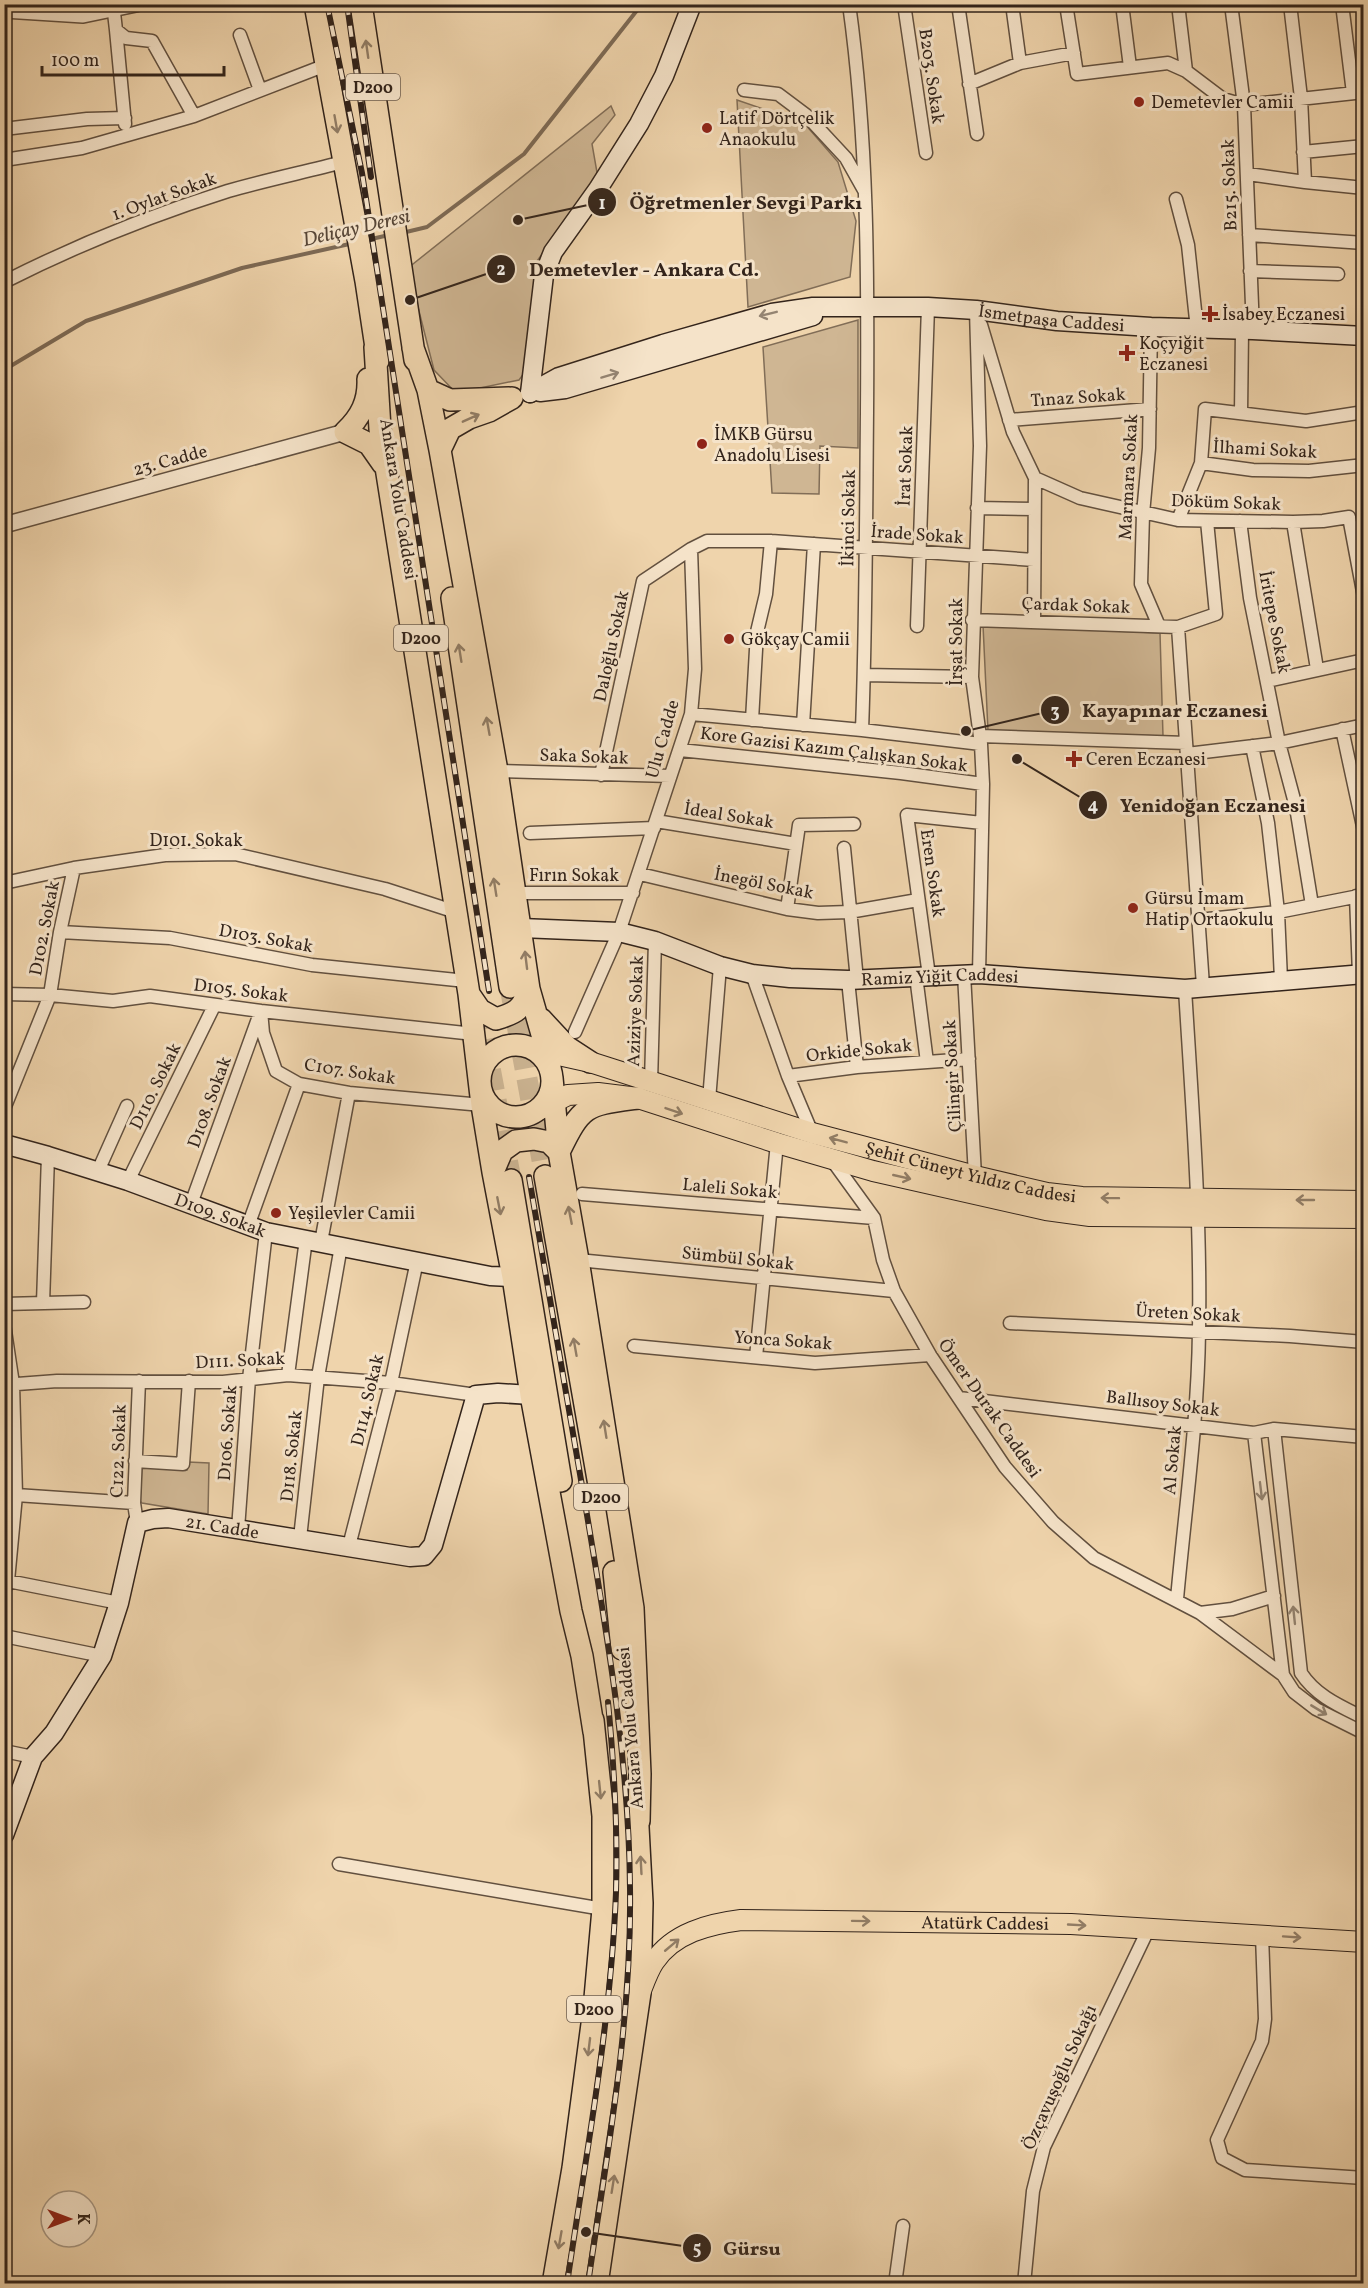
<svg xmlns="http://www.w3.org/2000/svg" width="1368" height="2288" font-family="Vollkorn,serif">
<rect width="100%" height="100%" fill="#efd4ac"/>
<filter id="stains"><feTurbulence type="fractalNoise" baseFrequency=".00333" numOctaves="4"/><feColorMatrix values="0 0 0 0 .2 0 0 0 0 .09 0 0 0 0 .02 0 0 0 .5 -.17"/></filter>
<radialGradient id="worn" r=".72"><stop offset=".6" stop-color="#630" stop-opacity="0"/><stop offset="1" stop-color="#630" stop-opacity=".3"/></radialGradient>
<!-- green -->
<path fill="#cfb693" stroke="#816d57" stroke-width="1.5" d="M737 100 804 123 838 162 856 221 850 277 748 307Z
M611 106 615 115 592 144 598 178 537 261 528 368 519 380 456 393 434 370 408 268Z
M858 320V448L820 446 819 494 772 493 763 347Z
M983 625 1160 633 1163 736 988 731Z
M188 1462 209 1463 208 1514 142 1503 140 1501 142 1466 187 1470Z"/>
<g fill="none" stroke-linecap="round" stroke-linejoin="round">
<!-- stream -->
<path stroke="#7d6a55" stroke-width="4" d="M402 233 427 227 524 154 642 4
M367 240 389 235
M4 370 86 321 242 268 354 243"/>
<!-- trunk-tunnel -->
<path stroke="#c9b18f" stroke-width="21" stroke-dasharray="21 10" stroke-linecap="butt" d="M510 987 545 1176
M479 1009 511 1180"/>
<defs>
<path id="minor" d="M113 4 116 30 126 38 152 41 194 116
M849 4C868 140 868 276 867 412 866 518 866 624 862 730
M904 4 926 153
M958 4 977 134
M1012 4 1020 63
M1066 4 1077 74 1168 63 1186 71 1223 99 1244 105 1364 92
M1122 4 1130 67
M1178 4 1186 71
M1231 4 1244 105 1253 330
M1290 4 1301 98 1305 182
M1342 4 1353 93
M116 30 125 124
M240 35 260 90
M969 84 1020 63 1074 53
M744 90 778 94 806 115 846 158 864 190
M4 129 87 119 125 118
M1303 152 1364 146
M4 160 82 148 194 116 326 65
M1248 174 1305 182 1364 188
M1176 199 1188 245 1197 329
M1249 235 1364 243
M1250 271 1338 274
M4 282C73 247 155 214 228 191 266 180 305 172 343 162
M976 310 980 446 972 677 981 744 983 784 979 974
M981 325 1013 432 1035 478 1080 498 1178 520 1293 522 1323 521 1349 517 1364 597
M1151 327 1149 448 1143 514 1141 584 1159 626
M1241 413 1242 330
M1009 420 1150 409
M1201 463 1253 470 1309 471 1364 465
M977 508 1034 509
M1178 520 1201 463 1205 409 1306 421 1364 412
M1240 521 1250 598 1279 743 1296 807 1312 905
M1293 522 1317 669
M972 620 1178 627 1216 614 1207 521
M1034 622 1035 478
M917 626 928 307
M1178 627 1203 986
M864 675 972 677
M1267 681 1364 660
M691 714 862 730 981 744
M752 720 757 632 766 594 771 541
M803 725 814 544
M1342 729 1364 831
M980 736 1186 743
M1252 746 1268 823 1278 912 1281 980
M680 750 901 773 983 784
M1187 754 1279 743 1364 725
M497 771 670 776
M601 775 643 581 691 549 707 541H771L1034 560
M656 821 796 844
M530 833 654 828
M844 848 857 980
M640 874 787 909 818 913 849 912 918 900
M4 883 74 868 165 855 235 854 385 889 456 912
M515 893H633
M1356 896 1359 975
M787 909 799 825 854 824
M1198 920 1278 912 1364 895
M60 932 170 938 312 965 466 981
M752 974 788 1076 812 1133
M964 974 975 1176
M916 976 927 1062
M929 976 907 815 982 823
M848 980 857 1067
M4 994 50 995 113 1001 150 996 261 1011 474 1034
M261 1011 263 1033 276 1071 299 1084 349 1093 482 1105
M575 1032 619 932 691 714 695 669 691 549
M788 1076 857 1067 969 1059
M651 1082 655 941
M709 1100 720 966
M4 1109 50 995 60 932 74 868
M832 1160 874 1218 883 1260 894 1291 930 1355 1005 1467 1053 1522 1094 1558 1200 1613 1283 1675
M98 1171 127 1106
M128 1181 214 1006
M582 1194 874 1218
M191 1204 259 1016
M248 1226 299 1084
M321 1242 349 1093
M578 1260 894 1291
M43 1303 48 1156
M4 1304 84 1302
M1010 1323 1290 1336 1364 1342
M4 1324 13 1384 16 1495 8 1581 4 1591
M634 1346 815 1363 930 1355
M756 1357 777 1143
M288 1375 306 1239
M4 1385 57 1381 223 1382 288 1375 391 1383 476 1395
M959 1398 1254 1433 1274 1429 1364 1437
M1274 1429 1301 1673C1316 1696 1340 1706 1364 1718
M1254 1433 1283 1675 1294 1692 1316 1709 1364 1733
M135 1461 183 1464 189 1381
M16 1495 134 1503
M137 1523 134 1503 139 1381
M238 1529 249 1379 266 1232
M300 1538 318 1377 341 1246
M349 1546 391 1383 417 1261
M8 1581 119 1603
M1177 1599C1185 1510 1198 1420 1199 1331 1201 1217 1192 1103 1185 989
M1200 1613 1232 1609 1274 1596
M4 1636 102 1656
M4 1751 33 1757
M339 1864 603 1909
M1262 1935 1265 2019 1262 2041 1217 2140 1222 2158 1245 2170 1364 2178
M895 2284 903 2226
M1024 2284 1033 2191 1044 2147 1148 1930"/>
<path id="tertiary" d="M4 10 83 15 136 4
M4 525 345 432"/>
<g id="secondary">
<path d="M540 392 565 389 813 316"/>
<path id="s1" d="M530 393 559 377 663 344 772 313 813 307H928L976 310 1057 321 1151 327 1253 330 1364 336"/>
<path d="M530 393 544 275 553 252 598 189 639 124 664 76 692 4"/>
<path id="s2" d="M521 928 619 932 655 941 720 966 752 974 790 978 848 980 979 974 1185 989 1364 974"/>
<path id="s3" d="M4 1144 48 1156 128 1181 266 1232 490 1276 513 1277"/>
<path id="s4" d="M4 1835 33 1757 54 1733 102 1656 119 1603 137 1523 153 1519 168 1518 410 1557 424 1556 433 1545 476 1395 498 1393 531 1395"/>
</g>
<g id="primary">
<path id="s5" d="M536 1050 590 1062 812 1133 975 1176 1047 1193 1082 1197 1364 1201"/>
<path d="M538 1110 568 1095 598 1093 638 1098 777 1143 873 1171 1046 1210 1090 1216 1364 1218"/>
<path id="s6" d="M640 1993C644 1983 648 1971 654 1962 673 1933 709 1924 741 1920L1071 1924 1364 1942"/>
</g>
<path id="trunk" d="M315 4 366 281 378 361
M361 4 415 360
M375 347 380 429 469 994 482 1105 493 1172 513 1277 531 1395 571 1611 582 1656 594 1732
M413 348 428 390 440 450 497 771 529 989 547 1052 552 1078 559 1152 578 1260 633 1608 640 1774 639 1821
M368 379C369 401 361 417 345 432L369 444 383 464
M428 390 450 400 509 398
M440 450 450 429 469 418 489 411 512 398
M452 598 510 987
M469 994 480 1010 496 1019C516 1013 522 1010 529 989
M541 1019 567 1047 590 1062
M480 1081a36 36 0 1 1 72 0a36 36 0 1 1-72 0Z
M493 1172 502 1151 516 1141 534 1139 549 1142 559 1152C582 1104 586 1105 638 1098
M545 1176 600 1491
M511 1180 561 1481
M614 1572 622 1649
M553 2284 573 2168 594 2009 603 1909V1816L593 1720
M597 2284 640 1993 642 1903 637 1808"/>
</defs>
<!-- minor casing -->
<use href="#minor" stroke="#62503f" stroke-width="15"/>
<!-- tertiary casing -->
<use href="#tertiary" stroke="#62503f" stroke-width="18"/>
<!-- secondary casing -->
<use href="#secondary" stroke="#33241b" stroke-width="21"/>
<!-- primary casing -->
<use href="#primary" stroke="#33241b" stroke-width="22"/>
<!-- trunk casing -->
<use href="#trunk" stroke="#33241b" stroke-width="24"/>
<!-- minor -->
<use href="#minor" stroke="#f5e3c9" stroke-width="12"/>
<!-- tertiary -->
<use href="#tertiary" stroke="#f5e3c9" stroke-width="15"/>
<!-- secondary -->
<use href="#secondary" stroke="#f5e3c9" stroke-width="18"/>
<!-- primary -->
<use href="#primary" stroke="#efd4ac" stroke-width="20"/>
<!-- trunk -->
<use href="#trunk" stroke="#efd4ac" stroke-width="21"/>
<defs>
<path id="rail" d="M327 4 362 173 489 991
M347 4 371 177
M529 1177C548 1288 567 1399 586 1509 607 1635 629 1760 630 1888 632 2021 607 2153 588 2284
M567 2284C586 2154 611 2023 616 1892 618 1828 614 1765 608 1702"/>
</defs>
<!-- rail casing -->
<use href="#rail" stroke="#33241b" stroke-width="6"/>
<!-- rail -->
<use href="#rail" stroke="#f5e3c9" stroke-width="4" stroke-dasharray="11" stroke-linecap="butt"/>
</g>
<!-- one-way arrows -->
<defs><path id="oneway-shaft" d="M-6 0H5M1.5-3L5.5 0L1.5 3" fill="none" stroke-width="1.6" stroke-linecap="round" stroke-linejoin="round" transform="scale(1.5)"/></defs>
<g stroke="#917c64">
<use href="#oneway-shaft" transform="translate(367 49) rotate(-98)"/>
<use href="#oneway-shaft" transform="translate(336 124) rotate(80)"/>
<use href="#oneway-shaft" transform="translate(471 418) rotate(-24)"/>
<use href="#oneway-shaft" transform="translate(460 653) rotate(-99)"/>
<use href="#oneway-shaft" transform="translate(488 726) rotate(-100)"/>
<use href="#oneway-shaft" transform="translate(495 887) rotate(-99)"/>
<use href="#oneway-shaft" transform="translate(526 960) rotate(-97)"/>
<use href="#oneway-shaft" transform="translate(674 1111) rotate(19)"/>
<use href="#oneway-shaft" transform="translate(838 1140) rotate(-165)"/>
<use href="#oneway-shaft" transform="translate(902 1177) rotate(13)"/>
<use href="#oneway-shaft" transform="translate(1110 1198) rotate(-179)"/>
<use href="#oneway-shaft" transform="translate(1305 1200) rotate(-180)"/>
<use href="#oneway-shaft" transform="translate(499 1206) rotate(79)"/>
<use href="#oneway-shaft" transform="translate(570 1215) rotate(-101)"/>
<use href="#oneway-shaft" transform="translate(575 1347) rotate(-100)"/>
<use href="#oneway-shaft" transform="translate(605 1429) rotate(-99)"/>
<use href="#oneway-shaft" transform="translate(600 1790) rotate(84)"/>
<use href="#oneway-shaft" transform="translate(641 1865) rotate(-93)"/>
<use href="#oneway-shaft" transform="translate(861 1921) rotate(1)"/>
<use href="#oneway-shaft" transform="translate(1077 1925) rotate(3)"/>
<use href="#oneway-shaft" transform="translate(1292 1937) rotate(4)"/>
<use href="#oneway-shaft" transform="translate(672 1945) rotate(-40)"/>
<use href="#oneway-shaft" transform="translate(589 2047) rotate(97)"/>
<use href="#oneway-shaft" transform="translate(613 2184) rotate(-81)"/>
<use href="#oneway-shaft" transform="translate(560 2240) rotate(100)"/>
</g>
<g stroke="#948472">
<use href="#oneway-shaft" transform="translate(768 314) rotate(166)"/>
<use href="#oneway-shaft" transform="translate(610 375) rotate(-17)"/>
<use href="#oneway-shaft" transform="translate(1261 1491) rotate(83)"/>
<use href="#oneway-shaft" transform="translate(1294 1615) rotate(-96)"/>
<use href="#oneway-shaft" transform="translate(1319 1710) rotate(31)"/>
</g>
<!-- markers -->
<g fill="#8f2418" stroke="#f5e3c9" stroke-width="2">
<circle cx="1139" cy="102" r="6"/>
<circle cx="707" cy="128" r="6"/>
<path d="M1207 305h6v6h6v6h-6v6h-6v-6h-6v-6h6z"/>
<path d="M1124 344h6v6h6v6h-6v6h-6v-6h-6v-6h6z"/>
<circle cx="702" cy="444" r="6"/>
<circle cx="729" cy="639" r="6"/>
<path d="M1071 750h6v6h6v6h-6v6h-6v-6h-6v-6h6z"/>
<circle cx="1133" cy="908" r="6"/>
<circle cx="276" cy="1213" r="6"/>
</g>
<g text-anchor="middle" stroke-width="6" stroke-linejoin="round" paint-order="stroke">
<!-- shield labels -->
<g fill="#f5e3c9" stroke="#6d5d4f" stroke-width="1.5">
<rect x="346" y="74" width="54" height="26" rx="4.5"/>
<rect x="394" y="625" width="54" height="26" rx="4.5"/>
<rect x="574" y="1484" width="54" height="26" rx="4.5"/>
<rect x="567" y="1996" width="54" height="26" rx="4.5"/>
</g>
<g font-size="16" font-weight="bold" fill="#33241b">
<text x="373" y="93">D200</text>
<text x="421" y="644">D200</text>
<text x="601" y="1503">D200</text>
<text x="594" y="2015">D200</text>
</g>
<!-- street labels -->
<g font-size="18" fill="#33241b" stroke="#f5e3c9">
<text transform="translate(932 76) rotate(82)" y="6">B203. Sokak</text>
<text transform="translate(1229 185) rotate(-92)" y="6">B215. Sokak</text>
<text transform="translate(164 196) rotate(-20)" y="6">1. Oylat Sokak</text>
<text dy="6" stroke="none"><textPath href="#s1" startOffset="536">İsmetpaşa Caddesi</textPath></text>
<text transform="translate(1078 397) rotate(-4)" y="6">Tınaz Sokak</text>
<text transform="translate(1265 449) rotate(3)" y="6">İlhami Sokak</text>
<text transform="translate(170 460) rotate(-15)" y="6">23. Cadde</text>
<text transform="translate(905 466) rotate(-88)" y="6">İrat Sokak</text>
<text transform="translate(1128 477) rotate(-87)" y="6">Marmara Sokak</text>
<text transform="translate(399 499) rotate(81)" y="6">Ankara Yolu Caddesi</text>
<text transform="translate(1226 502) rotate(2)" y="6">Döküm Sokak</text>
<text transform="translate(848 518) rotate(-89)" y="6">İkinci Sokak</text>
<text transform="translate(917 534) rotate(4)" y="6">İrade Sokak</text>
<text transform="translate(1076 605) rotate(2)" y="6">Çardak Sokak</text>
<text transform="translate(1275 622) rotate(79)" y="6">İritepe Sokak</text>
<text transform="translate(956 642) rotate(-90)" y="6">İrşat Sokak</text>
<text transform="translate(611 646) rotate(-78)" y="6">Daloğlu Sokak</text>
<text transform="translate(662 739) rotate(-74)" y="6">Ulu Cadde</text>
<text transform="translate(834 749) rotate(7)" y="6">Kore Gazisi Kazım Çalışkan Sokak</text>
<text transform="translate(584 756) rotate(2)" y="6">Saka Sokak</text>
<text transform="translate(729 815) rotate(9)" y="6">İdeal Sokak</text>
<text x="196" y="846">D101. Sokak</text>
<text transform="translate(933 873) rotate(82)" y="6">Eren Sokak</text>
<text x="574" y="881">Fırın Sokak</text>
<text transform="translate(764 883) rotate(11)" y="6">İnegöl Sokak</text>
<text transform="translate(44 928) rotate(-79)" y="6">D102. Sokak</text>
<text transform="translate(266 938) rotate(10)" y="6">D103. Sokak</text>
<text dy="6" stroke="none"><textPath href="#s2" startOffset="426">Ramiz Yiğit Caddesi</textPath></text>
<text transform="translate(241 990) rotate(7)" y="6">D105. Sokak</text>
<text transform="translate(635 1011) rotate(-88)" y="6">Aziziye Sokak</text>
<text transform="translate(859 1050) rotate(-6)" y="6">Orkide Sokak</text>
<text transform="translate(350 1071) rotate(9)" y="6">C107. Sokak</text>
<text transform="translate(952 1076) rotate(-93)" y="6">Çilingir Sokak</text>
<text transform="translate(155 1086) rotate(-64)" y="6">D110. Sokak</text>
<text transform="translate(209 1102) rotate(-70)" y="6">D108. Sokak</text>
<text dy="6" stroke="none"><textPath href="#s5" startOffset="452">Şehit Cüneyt Yıldız Caddesi</textPath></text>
<text transform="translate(730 1188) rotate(5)" y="6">Laleli Sokak</text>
<text dy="6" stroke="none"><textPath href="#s3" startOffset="228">D109. Sokak</textPath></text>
<text transform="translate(738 1258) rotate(6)" y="6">Sümbül Sokak</text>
<text transform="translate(1188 1313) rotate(3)" y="6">Üreten Sokak</text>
<text transform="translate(783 1340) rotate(4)" y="6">Yonca Sokak</text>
<text transform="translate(240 1360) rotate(-3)" y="6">D111. Sokak</text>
<text transform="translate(367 1400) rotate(-77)" y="6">D114. Sokak</text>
<text transform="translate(1163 1403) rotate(7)" y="6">Ballısoy Sokak</text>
<text transform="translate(990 1408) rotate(55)" y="6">Ömer Durak Caddesi</text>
<text transform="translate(227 1433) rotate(-86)" y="6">D106. Sokak</text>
<text transform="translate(118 1451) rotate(-88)" y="6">C122. Sokak</text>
<text transform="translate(291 1456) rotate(-84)" y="6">D118. Sokak</text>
<text transform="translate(1172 1460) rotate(-85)" y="6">Al Sokak</text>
<text dy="6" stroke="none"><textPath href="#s4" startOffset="430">21. Cadde</textPath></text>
<text transform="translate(630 1728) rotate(-95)" y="6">Ankara Yolu Caddesi</text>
<text dy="6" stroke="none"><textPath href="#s6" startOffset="378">Atatürk Caddesi</textPath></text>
<text transform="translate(1059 2077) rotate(-66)" y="6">Özçavuşoğlu Sokağı</text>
</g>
<!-- poi labels -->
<g font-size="18" fill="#33241b" stroke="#f5e3c9" text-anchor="start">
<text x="1151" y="108">Demetevler Camii</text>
<text x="719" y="124">Latif Dörtçelik<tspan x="719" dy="21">Anaokulu</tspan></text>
<text x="1222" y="320">İsabey Eczanesi</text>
<text x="1139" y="349">Koçyiğit<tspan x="1139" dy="21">Eczanesi</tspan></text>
<text x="714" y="440">İMKB Gürsu<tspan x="714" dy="21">Anadolu Lisesi</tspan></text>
<text x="741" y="645">Gökçay Camii</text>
<text x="1086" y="765">Ceren Eczanesi</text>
<text x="1145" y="904">Gürsu İmam<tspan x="1145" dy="21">Hatip Ortaokulu</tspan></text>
<text x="288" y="1219">Yeşilevler Camii</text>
</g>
<!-- water labels -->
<g font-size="20" font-style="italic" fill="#584738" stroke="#f5e3c9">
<text transform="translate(356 227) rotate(-13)" y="7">Deliçay Deresi</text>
</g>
</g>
<!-- callouts -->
<path fill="none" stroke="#33241b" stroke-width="2" d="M518 220L602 202M410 300L501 269M966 731L1055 710M1017 759L1093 805M586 2232L697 2248"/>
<g fill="#33241b" stroke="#f5e3c9" stroke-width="2">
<circle cx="518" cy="220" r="6"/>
<circle cx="410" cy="300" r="6"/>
<circle cx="966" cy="731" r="6"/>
<circle cx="1017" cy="759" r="6"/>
<circle cx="586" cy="2232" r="6"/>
<circle cx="602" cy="202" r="15"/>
<circle cx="501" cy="269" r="15"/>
<circle cx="1055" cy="710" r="15"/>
<circle cx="1093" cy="805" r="15"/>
<circle cx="697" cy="2248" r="15"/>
</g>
<g font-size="18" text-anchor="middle" font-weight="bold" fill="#fff">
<text x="602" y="209">1</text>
<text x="501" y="275">2</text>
<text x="1055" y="717">3</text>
<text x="1093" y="811">4</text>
<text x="697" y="2254">5</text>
</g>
<g font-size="20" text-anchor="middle" font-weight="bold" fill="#33241b" stroke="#f5e3c9" stroke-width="6" stroke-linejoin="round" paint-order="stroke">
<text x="746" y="209">Öğretmenler Sevgi Parkı</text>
<text x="644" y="276">Demetevler - Ankara Cd.</text>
<text x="1175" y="717">Kayapınar Eczanesi</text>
<text x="1213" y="812">Yenidoğan Eczanesi</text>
<text x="752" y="2255">Gürsu</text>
</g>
<!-- margin -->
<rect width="1368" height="2288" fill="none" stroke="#efd4ac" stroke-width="24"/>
<rect x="6" y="6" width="1356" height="2276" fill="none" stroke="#33241b" stroke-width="3"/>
<rect x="12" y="12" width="1344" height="2264" fill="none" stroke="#33241b" stroke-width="1.5"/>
<!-- north arrow -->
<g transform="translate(69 2219) rotate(90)"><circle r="28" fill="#f5e3c9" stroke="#a79783" stroke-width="1.5"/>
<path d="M0-4.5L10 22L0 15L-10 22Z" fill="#8f2418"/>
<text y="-9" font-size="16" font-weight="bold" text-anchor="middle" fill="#33241b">K</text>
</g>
<!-- scale -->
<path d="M42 66v9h182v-9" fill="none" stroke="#33241b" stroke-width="3"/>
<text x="51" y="66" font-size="18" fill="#33241b" stroke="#f5e3c9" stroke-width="4.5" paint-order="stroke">100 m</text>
<rect width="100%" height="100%" filter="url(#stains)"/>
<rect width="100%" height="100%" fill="url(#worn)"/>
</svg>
